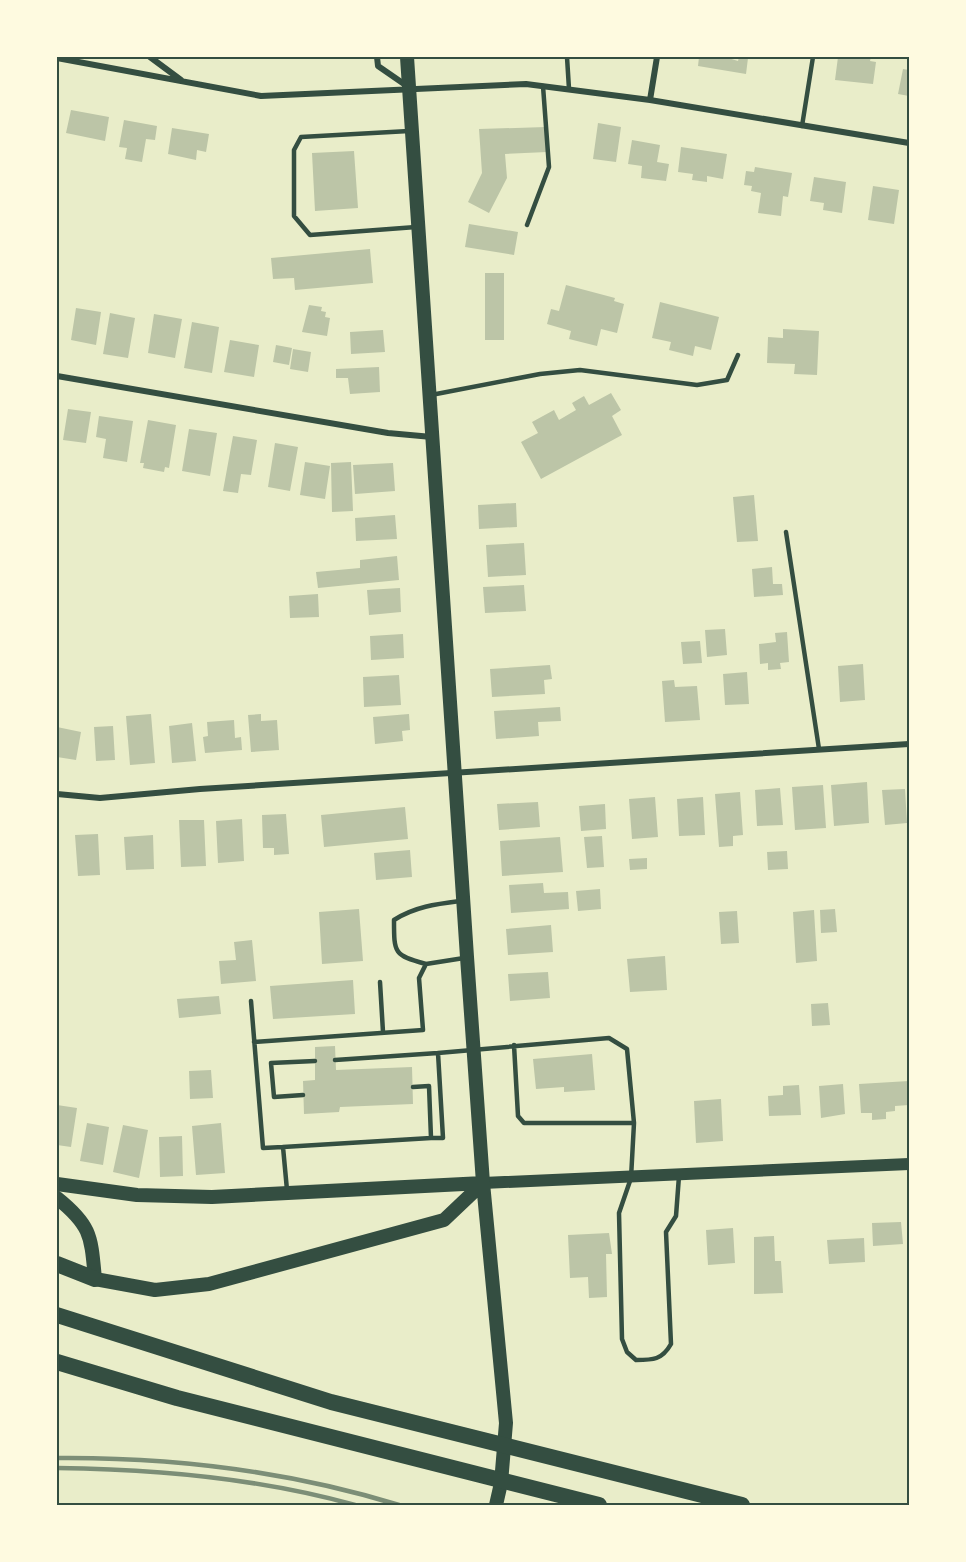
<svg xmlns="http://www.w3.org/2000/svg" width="966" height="1562" font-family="Montserrat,sans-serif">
<rect width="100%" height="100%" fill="#e9edc9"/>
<!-- building -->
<path fill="#bcc5a7" d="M699 57H725L738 61 739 57 748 58 746 74 698 66Z
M838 57H871L870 61 876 62 873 84 835 80Z
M903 69 909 70V96L898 94Z
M71 110 109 117 105 141 66 133Z
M124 120 157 126 155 140 146 139 142 162 125 159 127 148 119 147Z
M598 123 621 127 616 162 593 159Z
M546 127 547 152 505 154 507 178 489 213 468 202 482 173 479 129Z
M172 128 209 134 206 152 197 150 196 160 168 154Z
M632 140 660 145 657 162 669 164 666 181 641 178 642 166 628 164Z
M681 147 727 154 723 179 707 176V182L692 180 693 174 678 172Z
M354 151 358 208 315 211 312 153Z
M755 167 792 173 788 197 783 196 781 216 758 213 761 193 751 191 752 186 744 185 746 171 754 172Z
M814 177 846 182 842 213 823 210 824 203 810 201Z
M873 186 899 190 894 224 868 220Z
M469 224 518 232 514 255 465 247Z
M370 249 373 283 295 290 294 278 273 279 271 258Z
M485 273H504V340H485Z
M566 285 615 298 614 301 624 304 617 333 601 329 597 346 569 339 571 331 547 324 551 309 559 311Z
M660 302 719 317 711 350 695 346 693 356 669 350 671 342 652 338Z
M309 305 322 307 321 311 326 312 325 317 330 318 327 336 302 332Z
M76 308 101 312 96 345 71 340Z
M110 313 135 318 128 358 103 354Z
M154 314 182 319 175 358 148 353Z
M192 322 219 327 212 373 184 368Z
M783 329 819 331 817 375 794 374 795 364 767 363 768 337 783 338Z
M383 330 385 352 351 354 350 332Z
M230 340 259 345 254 377 224 372Z
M276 345 292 348 289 365 273 362Z
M293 349 311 352 308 372 290 369Z
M379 367 380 392 350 394 348 378H336V369Z
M611 393 621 410 612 416 622 435 541 479 521 442 538 433 532 422 554 410 559 420 576 410 572 403 584 396 589 405Z
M68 409 91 412 86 443 63 440Z
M99 416 133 421 127 462 103 458 106 439 96 437Z
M148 420 176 425 169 468 165 467 164 472 143 468 144 463H140Z
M189 429 217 433 210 476 182 471Z
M233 436 257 440 251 475 241 474 238 493 223 491Z
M275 443 298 447 290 491 268 487Z
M305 462 330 466 325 499 300 495Z
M351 462 353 511 332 512 331 463Z
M393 463 395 491 355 494 353 465Z
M754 495 758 541 737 542 733 497Z
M516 503 517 527 479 529 478 505Z
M395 515 397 539 356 541 355 518Z
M524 543 526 575 488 577 486 545Z
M397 556 399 580 318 588 316 572 360 568V560Z
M772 567 773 584H782L783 595 754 597 752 569Z
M524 585 526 611 485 613 483 587Z
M400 588 401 612 369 615 367 590Z
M318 594 319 617 290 618 289 596Z
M725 629 727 655 707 657 705 630Z
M787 632 789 662 780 663 781 669 768 670V663L760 664 759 644 776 642 775 633Z
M403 634 404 658 371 660 370 636Z
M700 641 702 663 683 664 681 642Z
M863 664 865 700 840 702 838 666Z
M550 665 552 679 544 680 545 694 492 697 490 669Z
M747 672 749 704 725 705 723 674Z
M399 675 401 705 364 707 363 677Z
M674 680 675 687 697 686 700 720 665 722 662 681Z
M560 707 561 721 538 722 539 736 496 739 494 711Z
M151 714 155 763 130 765 126 716Z
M261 714V721L277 720 279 750 251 752 248 715Z
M409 714 410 730 402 731 403 741 375 744 373 717Z
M234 720 235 738 241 737 242 750 205 753 203 737 208 736 207 722Z
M192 723 196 761 172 763 169 726Z
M113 726 115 760 96 761 94 727Z
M57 727 81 732 76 760 57 757Z
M867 782 869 823 834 826 831 785Z
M823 785 826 828 795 830 792 787Z
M780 788 783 825 757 826 755 790Z
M905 789 907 823 885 825 882 790Z
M740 792 743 835 733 836V846L719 847 715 794Z
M655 797 658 837 632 839 629 799Z
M703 797 705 835 679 836 677 799Z
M538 802 540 827 499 830 497 804Z
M605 804 606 829 581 831 579 806Z
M405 807 408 839 324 847 321 815Z
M286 814 289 854 274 855V848H263L262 815Z
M242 819 244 861 218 863 216 821Z
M179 820H204L206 866 181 867Z
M98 834 100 875 78 876 75 835Z
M153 835 154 869 126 870 124 837Z
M602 836 604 867 587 868 584 837Z
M560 837 563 872 502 876 500 841Z
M410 850 412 877 376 880 374 853Z
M787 851 788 869 768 870 767 852Z
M647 858V869L630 870 629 859Z
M543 883 544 893 568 892 569 909 511 913 509 885Z
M600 889 601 909 578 911 576 891Z
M359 909 363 961 322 964 319 912Z
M835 909 837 932 821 933 820 910Z
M814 910 817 961 796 963 793 912Z
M737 911 739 943 721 944 719 912Z
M551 925 553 952 508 955 506 929Z
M252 940 256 981 221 984 219 961 236 960 234 942Z
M665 956 667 990 630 992 627 959Z
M548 972 550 998 510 1001 508 974Z
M353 980 355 1014 273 1019 270 986Z
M219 996 221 1014 179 1018 177 999Z
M828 1003 830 1025 812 1026 811 1004Z
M335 1046 336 1070 412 1067 413 1104 340 1107 339 1112 304 1114 303 1081 315 1080V1047Z
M592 1054 595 1090 564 1092V1087L536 1089 533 1059Z
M211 1070 213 1098 190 1099 189 1071Z
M909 1081V1105L895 1106V1111L886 1112V1119L872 1120V1113H861L859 1084Z
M843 1084 845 1114 821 1118 819 1086Z
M799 1085 801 1115 769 1116 768 1096 783 1095V1086Z
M721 1099 723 1141 696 1143 694 1101Z
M57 1105 77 1108 71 1147 57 1145Z
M87 1123 109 1127 103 1165 80 1161Z
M221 1123 225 1173 196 1175 192 1126Z
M123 1125 148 1130 139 1178 113 1172Z
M182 1136 183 1176 160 1177 159 1137Z
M901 1222 903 1244 873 1246 872 1223Z
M733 1228 735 1263 708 1265 706 1230Z
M609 1233 612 1254H606L607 1297 589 1298 588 1277 570 1278 568 1235Z
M774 1236 775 1261H781L783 1293 754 1294V1237Z
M864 1238 865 1262 829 1264 827 1240Z"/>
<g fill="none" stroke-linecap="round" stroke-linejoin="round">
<!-- service -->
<path stroke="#344e41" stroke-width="4.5" d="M567 57 569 89
M802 126 813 57
M409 131 301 137 294 150V216L310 235 416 227
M527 225 549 167 543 86
M431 395 540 374 580 370 697 385 727 380 738 355
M786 532 819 749
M426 964C394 955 394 954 394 920 414 907 436 904 460 901
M380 982 383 1032
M251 1001 263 1148 283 1147 287 1190
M254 1042 423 1030 419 978 426 964 464 958
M514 1045 518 1116 524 1123H634
M438 1053 609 1038 627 1049 634 1123 631 1178 619 1213 622 1339 627 1352 636 1360C653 1360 662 1360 671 1344L666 1232 676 1216 679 1176
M335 1060 438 1053 443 1138H431L429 1086 413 1087
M303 1095 274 1097 271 1063 315 1061
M283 1147 431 1138"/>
<!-- minor -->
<path stroke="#344e41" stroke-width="6" d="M150 57 181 80
M377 57 378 66 407 86
M57 58 261 96 526 84 650 100 909 143
M650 100 657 57
M57 376 388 433 432 437
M57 794 100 798 200 789 909 744"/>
<!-- secondary -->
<path stroke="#344e41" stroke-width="12" d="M483 1183 909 1164"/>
<!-- primary -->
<path stroke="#344e41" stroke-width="14" d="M407 57 467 957 483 1183 506 1423 501 1483 496 1505
M57 1184 137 1195 212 1197 483 1183
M57 1198C92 1226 91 1237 95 1279L155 1290 209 1284 444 1220 483 1183"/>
<!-- motorway -->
<path stroke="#344e41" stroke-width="16" d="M57 1264 95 1279
M57 1315 331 1402 742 1505
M57 1362 177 1398 599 1505"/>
<!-- rail -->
<path stroke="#7c8e77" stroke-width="4.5" d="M57 1458C172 1457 288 1471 399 1505
M57 1468C158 1469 258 1478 355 1505"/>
</g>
<!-- border -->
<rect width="966" height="1562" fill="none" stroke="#fefae0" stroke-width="117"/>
<rect x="58" y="58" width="850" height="1446" fill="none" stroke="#344e41" stroke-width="2"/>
</svg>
